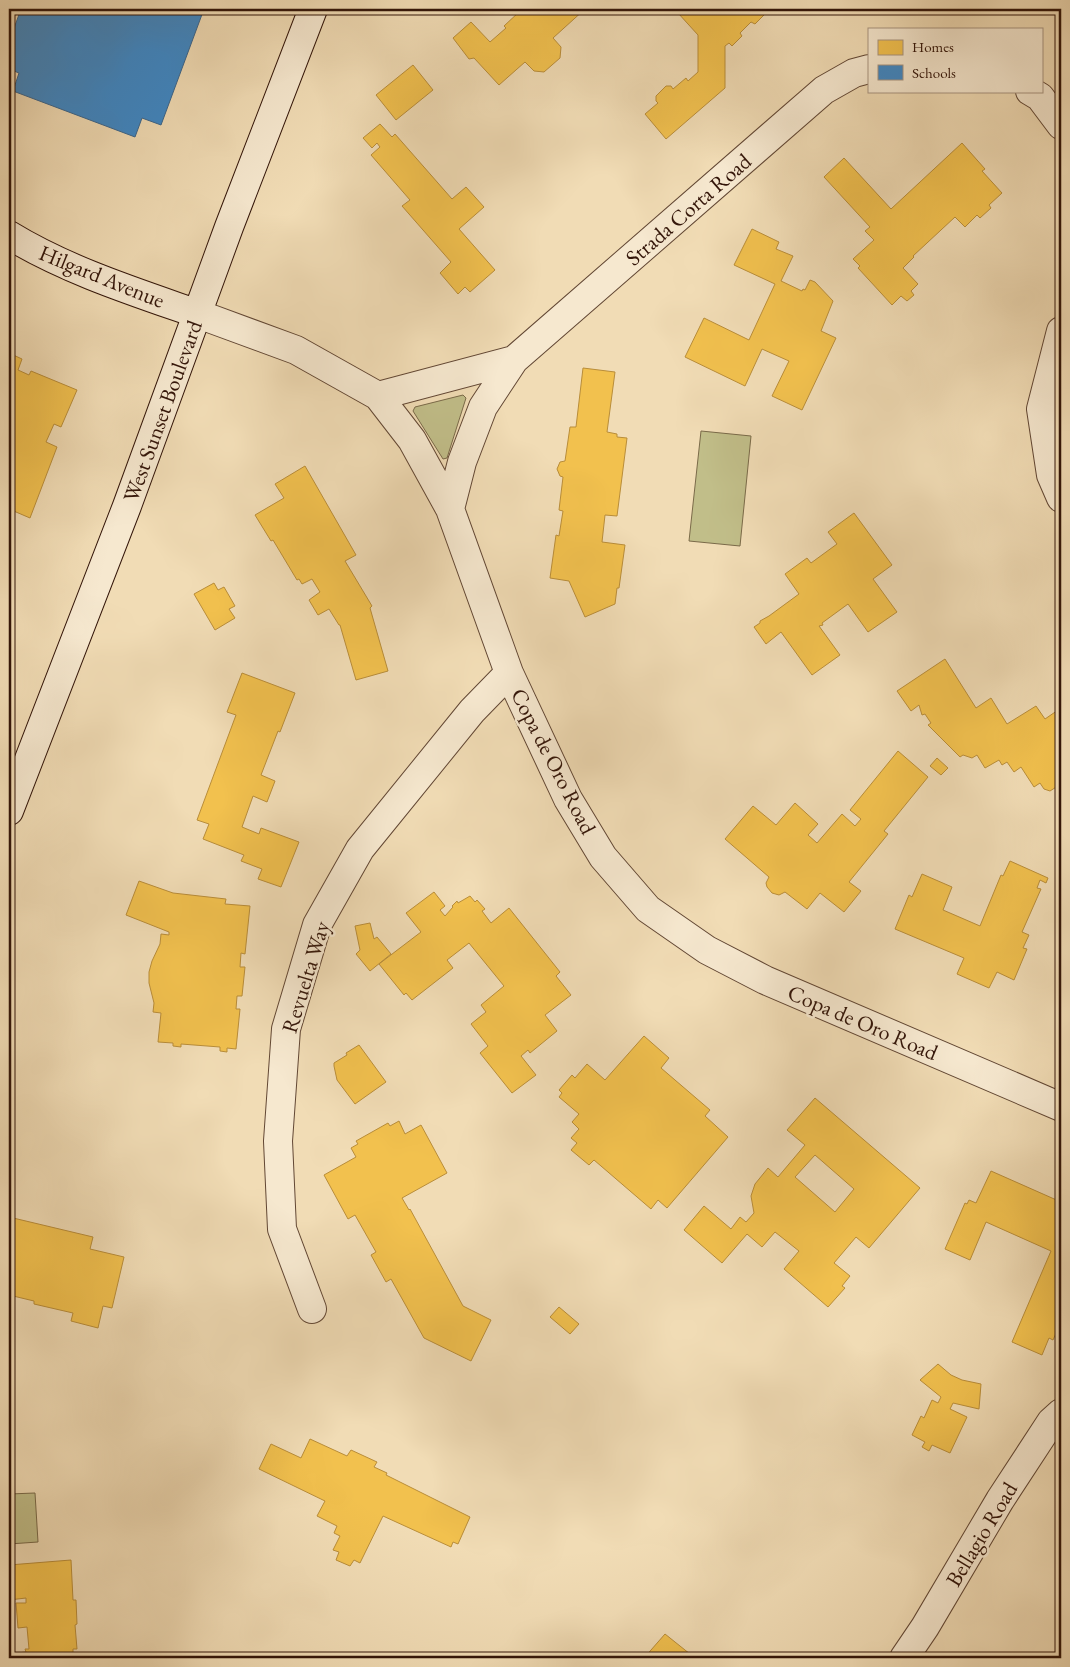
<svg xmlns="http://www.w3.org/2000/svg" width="1070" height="1667" font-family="'EB Garamond',serif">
<rect width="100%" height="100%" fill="#f1dcb5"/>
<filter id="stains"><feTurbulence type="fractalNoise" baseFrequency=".004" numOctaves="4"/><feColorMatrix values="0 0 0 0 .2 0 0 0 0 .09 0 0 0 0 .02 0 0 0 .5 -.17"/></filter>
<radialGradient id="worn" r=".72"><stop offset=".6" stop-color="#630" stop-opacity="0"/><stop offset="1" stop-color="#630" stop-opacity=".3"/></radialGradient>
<!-- green -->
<path fill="#c1be89" stroke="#7a6a49" d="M463 395 466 398 447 458 443 459 413 411 415 407Z
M701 431 751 436 740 546 689 541Z
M35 1493 38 1542 9 1544V1494Z"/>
<!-- homes -->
<path fill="#f2c14e" stroke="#b98d39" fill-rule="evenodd" d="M528 9H585L553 38 561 47 560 58 544 72 534 71 525 62 499 85 474 58 469 59 453 38 471 22 490 42 506 28 504 26 519 12 522 14Z
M678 9H764L762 10 766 13 755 24 751 22 740 33 742 36 732 46 729 43 725 46V88L666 139 645 114 658 103 656 101V96L666 86H671L673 89 686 78 688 81 698 72V35L678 13Z
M413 65 433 90 396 120 376 95Z
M380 124 392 137 395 134 452 199 466 187 484 207 459 229 495 270 470 292 465 287 458 294 440 273 451 262 402 206 410 200 371 155 380 147 377 143 372 148 363 138Z
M962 143 985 169 982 171 1002 193 989 205 991 208 980 218 977 215 965 227 955 217 913 256 914 257 903 268 918 284 911 291 914 295 907 301 901 296 892 305 858 268 860 266 853 259 874 240 865 231 870 227 824 177 844 158 891 209Z
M752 229 779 242 776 249 793 256 781 281 802 291 803 289 805 290 810 280 815 282 833 301 821 331 836 338 802 410 772 396 789 361 762 349 745 386 685 357 704 318 749 340 775 284 734 265Z
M9 353 22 359 18 370 29 375 31 371 77 390 61 427 54 424 46 442 57 447 30 518 9 509V491L12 485 9 483Z
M583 368 615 372 607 432 617 434V437L627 438 617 516 605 515 602 542 625 545 619 588H617L615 604 585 617 569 581 550 578 556 535 559 536 563 511 559 510 563 477 560 476 557 469 560 462 565 461 570 427H576Z
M305 466 356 555 345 561 372 606 370 608 388 671 356 680 340 625H339L329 609 318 615 309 600 320 592 312 579 302 584 299 579 297 580 273 540 271 541 255 515 284 498 275 484Z
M854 513 892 565 873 579 897 612 868 632 848 604 822 623 823 625 819 626 840 655 812 675 781 632 766 644 754 627 760 623V621L769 616 799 594 785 574 807 558 811 563 837 544 828 532Z
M214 583 218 590 224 587 235 606 229 609 235 618 215 630 194 594Z
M945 659 976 708 991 698 1007 724 1036 706 1045 719 1061 708V784L1050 791 1044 789 1040 783 1034 787 1021 767 1014 772 1007 762 1002 765 999 760 985 768 977 755 972 758 963 755 960 757 928 725 931 723 925 714 922 715 919 705 911 711 897 691Z
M242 673 295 693 280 732 278 731 261 775 275 781 267 802 253 796 242 827 259 834 261 828 299 842 281 887 258 879 262 869 241 861 244 855 203 839 209 824 197 820 236 715 227 712Z
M898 751 928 777 884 831 888 834 849 882 861 891 844 912 820 893 807 909 785 892 779 895 772 893 767 887 766 883 769 877 725 839 753 806 776 825 795 803 818 824 808 835 817 843 842 814 855 826 861 819 850 810Z
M937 758 948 768 941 775 930 766Z
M1010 861 1048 878 1046 883 1040 880 1037 888 1041 889 1022 932 1029 935 1023 948 1027 949 1014 980 997 972 989 988 957 974 964 958 895 929 909 895 912 897 922 874 952 887 943 910 980 926 1001 875 1003 876Z
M139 881 173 893 226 899 225 904 250 906 245 954 241 953 240 967H245L242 996H237L236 1009H240L236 1049 227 1048V1052L220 1051V1047L181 1044V1047L173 1046V1043L158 1042 161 1013 153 1012 154 1003 149 983V972L152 961 160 944 161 934 169 935V932L126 915Z
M434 892 445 906 440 910 445 916 453 907 452 906 457 901 458 903 470 896 475 902 477 900 485 909 482 911 491 923 509 908 560 972 556 976 571 995 545 1015 557 1031 530 1053 528 1050 521 1056 536 1075 512 1093 480 1053 488 1046 471 1024 486 1012 481 1005 504 986 469 943 447 960 453 968 412 1000 406 993 404 995 379 964 421 932 406 913Z
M370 923 374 939 377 937 391 954 370 971 356 954 360 950 355 926Z
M644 1036 669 1058 661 1068 710 1110 705 1116 728 1137 667 1208 658 1200 651 1209 594 1160 589 1165 571 1150 577 1143 571 1138 579 1129 572 1122 579 1114 559 1097 562 1093 559 1090 572 1075 575 1078 587 1064 605 1080Z
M359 1045 386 1082 355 1104 337 1080 334 1066V1063L347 1055 346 1053Z
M815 1098 920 1188 869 1248 856 1237 834 1263 850 1276 842 1286 845 1288 828 1307 784 1269 799 1251 775 1232 762 1247 747 1234 722 1263 684 1230 704 1206 731 1229 740 1217 746 1222 754 1213 751 1196 755 1184 768 1168 778 1177 805 1145 787 1130ZM815 1155 854 1189 835 1212 795 1177Z
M399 1121 405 1134 421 1125 447 1173 402 1198 409 1210 410 1209 463 1306 491 1320 471 1361 424 1338 391 1279 386 1282 371 1255 376 1252 355 1215 348 1219 324 1175 356 1157 351 1148 358 1144 356 1141 388 1123 390 1126Z
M991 1171 1061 1202V1322L1053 1340 1049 1338 1042 1355 1012 1342 1051 1251 986 1222 970 1260 945 1249 965 1203 967 1204 969 1200 976 1203Z
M9 1217 93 1237 90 1249 124 1257 112 1308 103 1306 98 1328 71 1321 73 1313 34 1304V1301L9 1295Z
M559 1307 579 1324 570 1334 550 1317Z
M938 1364 951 1375 962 1380 981 1384 979 1409 953 1403 950 1409 967 1417 950 1453 932 1445 929 1451 922 1447 925 1442 912 1435 921 1416 924 1418 932 1400 938 1403 941 1397 920 1380Z
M310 1439 347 1456 351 1450 377 1462 374 1467 387 1473 386 1475 470 1517 458 1544 453 1542 451 1547 383 1516 360 1563 354 1560 350 1566 336 1560 339 1552 333 1550 340 1536 334 1533 337 1526 317 1516 325 1501 259 1469 271 1444 301 1458Z
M71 1560 73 1600H76L77 1624 75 1625 77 1649H73V1658H18L17 1653 26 1652 25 1649H29L27 1627 18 1628 16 1603H26V1598L9 1600V1565Z
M665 1634 695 1658H644Z"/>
<!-- schools -->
<path fill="#3f88c5" stroke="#3b668d" d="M21 9H204L161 125 142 118 135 137 13 91 19 73 9 69V42Z"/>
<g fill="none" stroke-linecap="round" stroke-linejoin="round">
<defs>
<path id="street" d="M1030 91 1040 97 1061 125
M198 314 296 350 378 396 412 440 450 509 509 673 568 799 603 857 648 909 707 950 765 980 1061 1107
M1061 331 1041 409 1051 475 1061 498
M378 396 514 360 824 90 854 73 869 69
M450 509 462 462 483 407 514 360
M312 1309 282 1229 278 1141 286 1029 317 925 360 849 472 711 509 673
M904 1658 925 1627 1000 1500 1051 1422 1061 1413"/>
<path id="secondary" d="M9 235C66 270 135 292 198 314
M9 811 127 506 229 227 313 9"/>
</defs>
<!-- street casing -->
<use href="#street" stroke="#624734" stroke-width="30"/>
<!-- secondary casing -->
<use href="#secondary" stroke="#331509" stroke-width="30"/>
<!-- street -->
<use href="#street" stroke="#f6e8cf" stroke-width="28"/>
<!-- secondary -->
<use href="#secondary" stroke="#f6e8cf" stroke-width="28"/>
</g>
<g text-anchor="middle" stroke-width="5" stroke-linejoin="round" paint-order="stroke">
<!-- street labels -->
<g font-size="22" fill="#331509" stroke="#f6e8cf">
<text transform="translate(688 209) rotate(-41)" y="8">Strada Corta Road</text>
<text transform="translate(102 276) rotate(22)" y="8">Hilgard Avenue</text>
<text transform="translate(162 411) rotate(-70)" y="8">West Sunset Boulevard</text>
<text transform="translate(554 761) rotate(63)" y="8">Copa de Oro Road</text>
<text transform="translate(305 977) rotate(-73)" y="8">Revuelta Way</text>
<text transform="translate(863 1022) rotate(23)" y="8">Copa de Oro Road</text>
<text transform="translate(981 1534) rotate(-59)" y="8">Bellagio Road</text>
</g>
</g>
<!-- margin -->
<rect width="1070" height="1667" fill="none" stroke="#f1dcb5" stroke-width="30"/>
<rect x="10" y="10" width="1050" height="1647" fill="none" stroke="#331509" stroke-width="2.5"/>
<rect x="15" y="15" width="1040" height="1637" fill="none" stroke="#331509"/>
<!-- legend -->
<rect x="868" y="28" width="175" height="65" fill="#f6e8cf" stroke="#a89480"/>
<rect x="878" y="40" width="25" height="15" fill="#f2c14e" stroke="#a89480"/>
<text x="912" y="52" font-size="15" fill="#331509">Homes</text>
<rect x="878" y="65" width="25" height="15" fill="#3f88c5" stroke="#a89480"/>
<text x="912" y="78" font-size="15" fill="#331509">Schools</text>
<rect width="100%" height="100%" filter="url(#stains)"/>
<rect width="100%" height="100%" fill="url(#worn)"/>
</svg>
